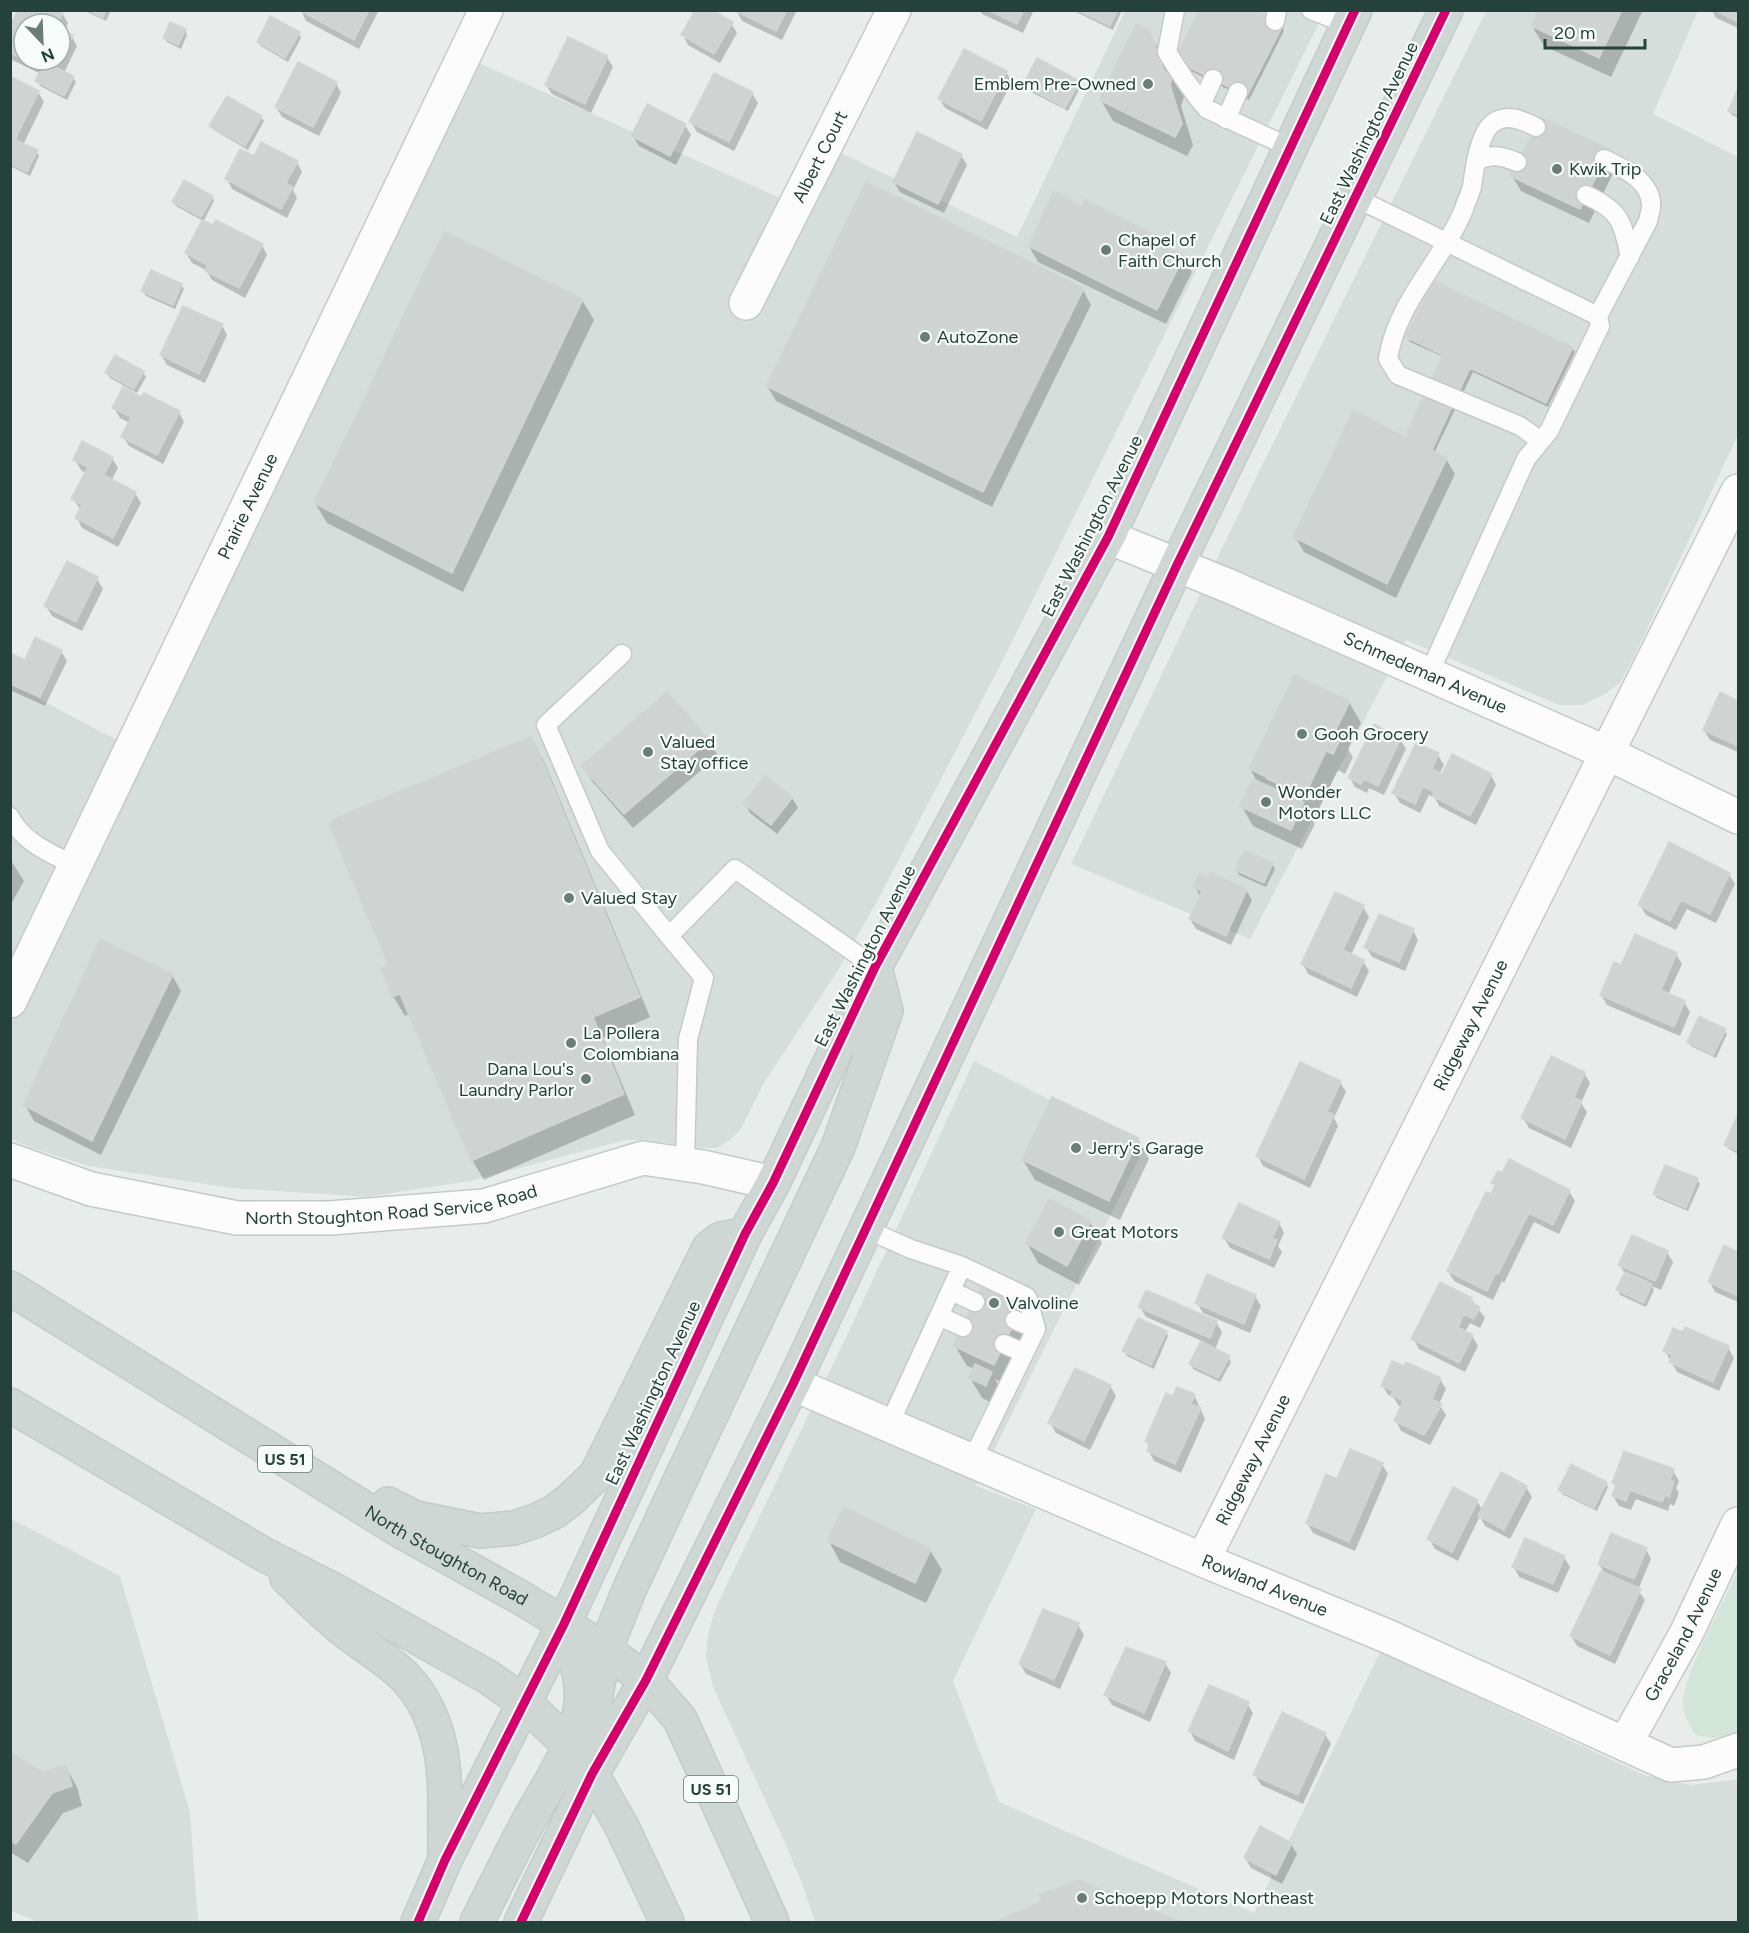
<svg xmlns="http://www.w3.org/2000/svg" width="1749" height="1933" font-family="Figtree,sans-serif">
<rect width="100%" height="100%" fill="#e8edeb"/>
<!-- built -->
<path fill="#d6dedb" d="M1125 11H1325L1003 660 882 892 837 972 765 1081 741 1129 730 1140 717 1148H702L645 1140H626L470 1181 366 1197 231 1188 88 1166 32 1148 11 1139 10 683 101 732 144 752 477 62 809 211 839 152 1017 237Z
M1486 11H1698L1653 114 1738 157V435L1634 657 1620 683 1605 694 1582 705H1559L1406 640 1250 939 1071 864 1249 492Z
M974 1061 1144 1148 976 1486 1036 1509 953 1681 999 1802 1254 1913 1380 1652 1644 1775 1691 1785 1738 1779V1922H815L801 1881 785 1843 713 1687 706 1657 708 1635 713 1616 725 1588 850 1329Z
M10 1518 120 1576 190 1812 198 1922H38L11 1911Z"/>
<!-- green -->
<path fill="#d1e6d8" d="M1738 1570V1733L1712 1738 1696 1735C1690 1726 1684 1717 1683 1706 1680 1680 1726 1598 1738 1570Z"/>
<!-- shadow -->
<path fill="#0003" fill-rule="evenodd" d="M19 10H58L62 13 68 23 63 33 72 37 77 46 64 73 73 78 76 82 67 100 40 86 37 81 41 74 10 59V29ZM24 24H60V60H24Z
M83 10H111L106 21Z
M301 10H379L359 49 306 21Z
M736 10H797L782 40 742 21Z
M980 10H1034L1023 33 982 14Z
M1072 10H1122L1113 30Z
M1540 10H1643L1611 77 1544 46 1532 26Z
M1712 10H1738V28L1716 18Z
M731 23 737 33 720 63 688 45 683 35Z
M1282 26 1284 31 1249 100 1179 65Z
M185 30 187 35 181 49 167 42 164 38Z
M1149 32 1161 53 1169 75 1172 76 1184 97 1181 106 1193 145 1187 156 1113 121 1101 100Z
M299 33 301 38 288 62 261 46 258 42Z
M569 39 607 57 613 67 591 113 552 94 546 85Z
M964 51 1006 72 1012 82 987 130 945 108 939 98Z
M10 78 38 92 44 102 23 145 37 152 39 156 30 176 10 166Z
M1078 82 1081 86 1068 111 1027 90 1024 85Z
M336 83 341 93 319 136 282 117 276 107Z
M752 93 758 103 734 151 697 132 691 122Z
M1737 93 1738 94V118L1732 115 1729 111Z
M261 117 264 121 248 150 214 130 211 126Z
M685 125 691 135 676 165 639 146 633 136Z
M1609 150 1617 165 1589 223 1521 191 1512 176Z
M961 155 967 165 944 213 900 192 894 182Z
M255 158 297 162 302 172 293 190 297 198 287 218 232 189 227 179Z
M212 197 214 201 203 222 262 245 267 255 245 298 212 280 206 270 192 263 186 253 203 221 176 206 173 202Z
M1083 208 1156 237 1161 246 1183 257 1192 272 1166 324 1038 262 1029 246Z
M181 285 184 289 175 309 146 296 143 291Z
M1083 290 1091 305 992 507 776 401 767 386Z
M582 300 594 320 463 592 327 523 315 503Z
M222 325 227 335 205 383 167 365 161 355Z
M1407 337 1572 348 1575 352 1548 407 1473 372 1434 453 1446 459 1455 474 1396 598 1304 552 1295 537 1405 438 1444 357 1410 342Z
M143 372 146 377 137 393 110 378 107 373Z
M142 399 179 412 184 422 163 464 129 446 123 437 130 423 120 418 114 408Z
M112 458 118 468 111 481 135 493 141 503 118 547 82 528 77 518 81 510 73 499 86 473 81 470 75 460Z
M97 579 103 589 82 631 52 616 46 606Z
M61 651 67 661 45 706 10 690V655L26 662Z
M667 694 709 741 718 756 633 828 592 781 583 766Z
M1720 694 1738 703V752L1710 740 1704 730Z
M1349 702 1361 723 1348 749 1353 757 1345 774 1338 770 1316 815 1308 811 1315 824 1302 849 1253 826 1241 805 1258 783 1250 769ZM1266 775 1312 797 1311 800 1266 779Z
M532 738 543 759 650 1017 603 1038 635 1115 484 1180 472 1160 410 1014 405 1016 393 996 390 966Z
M1400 739 1406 749 1384 795 1369 788 1367 793 1355 787 1350 778Z
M1438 755 1444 765 1439 774 1443 776 1491 775 1496 785 1476 825 1439 806 1435 798 1429 795 1420 813 1400 803 1394 793Z
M792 798 798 808 777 834 750 813 745 803Z
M10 859 24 881 10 906Z
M1272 864 1275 869 1266 887 1239 875 1237 870Z
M1729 874 1735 884 1716 923 1687 909 1676 930 1646 915 1640 905Z
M1195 887 1246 890 1252 900 1231 945 1196 929 1190 919 1201 897Z
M1363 907 1369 917 1351 955 1363 961 1369 971 1357 997 1308 974 1303 964Z
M1413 930 1418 940 1405 971 1372 957 1366 947Z
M1676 954 1682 964 1668 995 1684 1002 1690 1012 1680 1036 1607 1005 1601 995 1622 967Z
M172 975 181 991 101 1155 34 1121 25 1105Z
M1724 1030 1727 1034 1716 1058 1691 1046 1688 1042Z
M1584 1073 1590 1083 1581 1103 1587 1112 1571 1148 1529 1128 1523 1118Z
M1340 1082 1346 1092 1334 1118 1338 1126 1310 1188 1263 1166 1258 1156Z
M1738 1118V1154L1729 1149 1726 1145Z
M1138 1139 1149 1159 1120 1220 1035 1180 1023 1160Z
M1697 1179 1700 1184 1688 1211 1657 1198 1654 1194Z
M1493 1183 1569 1191 1575 1201 1559 1234 1534 1222 1504 1283 1502 1281 1493 1300 1454 1281 1448 1271 1491 1196 1496 1188Z
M1050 1200 1090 1222 1102 1243 1079 1285 1038 1263 1027 1243Z
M1279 1223 1284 1233 1278 1246 1282 1252 1274 1268 1230 1248 1224 1238Z
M1725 1247 1738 1253V1302L1715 1292 1710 1282Z
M1667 1252 1673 1262 1661 1290 1652 1286 1654 1290 1646 1307 1620 1295 1618 1290 1625 1274 1620 1265Z
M1147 1292 1216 1322 1222 1332 1215 1350 1228 1357 1231 1362 1220 1382 1193 1369 1191 1364 1202 1341 1146 1317 1140 1307Z
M1255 1296 1261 1306 1250 1333 1203 1313 1197 1303Z
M1471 1299 1485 1318 1480 1328 1470 1323 1465 1332 1472 1336 1478 1346 1465 1372 1419 1349 1413 1339Z
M1022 1305 1033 1325 1005 1384 995 1379 1003 1394 998 1406 982 1398 970 1378 974 1369 967 1366 955 1346Z
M1166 1332 1168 1336 1154 1369 1127 1356 1124 1351Z
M1728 1348 1734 1358 1719 1391 1677 1372 1665 1351Z
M1440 1379 1446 1389 1439 1404 1446 1415 1430 1445 1401 1431 1396 1421 1402 1407 1398 1405 1394 1398 1388 1395 1382 1385Z
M1110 1386 1116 1396 1090 1450 1056 1433 1050 1423Z
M1194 1395 1205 1419 1181 1473 1154 1461 1149 1451 1150 1447 1146 1441 1174 1398Z
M1382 1464 1388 1474 1355 1551 1313 1533 1307 1523 1338 1481Z
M1673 1471 1679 1481 1676 1488 1679 1493 1674 1506 1670 1504 1668 1511 1636 1499 1631 1510 1619 1506 1613 1496 1616 1487 1613 1482Z
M1606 1483 1608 1487 1597 1511 1562 1494 1560 1490Z
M1526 1487 1532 1497 1510 1539 1485 1526 1480 1516 1458 1561 1435 1549 1429 1539 1477 1501 1483 1511Z
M829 1541 930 1550 942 1570 926 1603 840 1562Z
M1646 1549 1651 1559 1638 1590 1645 1600 1615 1664 1577 1646 1571 1636 1605 1574 1599 1564Z
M1564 1557 1570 1567 1558 1593 1519 1577 1514 1567Z
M1078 1625 1084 1635 1060 1689 1026 1674 1020 1664Z
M1165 1663 1171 1673 1150 1722 1112 1705 1106 1695Z
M1247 1703 1253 1713 1234 1760 1195 1741 1190 1731Z
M1325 1734 1331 1744 1303 1804 1261 1785 1255 1775Z
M10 1753 43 1773 66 1767 77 1787 82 1806 63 1813 28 1863 10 1852Z
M1291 1844 1297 1854 1282 1884 1251 1868 1245 1858Z
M1078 1881 1178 1922H999L1044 1902Z"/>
<!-- building -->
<path fill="#cfd4d2" stroke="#d1d6d4" stroke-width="1.5" d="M18 10 63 11 58 24H24V59L10 53V26Z
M88 10H106L103 18Z
M299 10H369L354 40Z
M695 10H712L733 22 714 54 681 35Z
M734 10H787L776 31Z
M988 10H1024L1017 24Z
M1077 10H1118L1110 26Z
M1199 10H1254L1283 25 1247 96 1174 60Z
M1538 10H1622L1599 58 1531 26Z
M1714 10H1738V22Z
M270 16 300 32 285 58 257 42Z
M170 22 186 29 178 45 163 38Z
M1136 24 1150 31 1164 71 1173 75 1170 85 1182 124 1175 137 1099 100Z
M60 29 73 35 59 64 50 60H60Z
M568 37 608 56 585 104 545 85Z
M964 49 1007 71 981 121 938 99Z
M1037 58 1080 81 1065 108 1023 85Z
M26 60H39L37 65Z
M45 62 74 76 64 96 35 81Z
M298 62 337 82 313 127 275 107Z
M714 73 753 92 729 142 689 122Z
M10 76 39 91 16 138 10 135Z
M1737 91 1738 92V115L1728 111Z
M227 96 262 116 245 146 209 126Z
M647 104 686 124 670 156 631 136Z
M1541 117 1610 149 1580 209 1510 176Z
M917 132 962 154 938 204 893 182Z
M10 137 38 150 27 172 10 164Z
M261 142 298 161 286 183 293 187 281 209 225 179 240 149 254 156Z
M184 180 213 196 201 217 172 202Z
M866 182 1084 288 983 492 766 386Z
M1054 191 1082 206 1085 199 1157 236 1155 241 1184 256 1157 310 1028 246Z
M202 220 213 225 216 220 263 244 239 288 205 271 207 265 185 253Z
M444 231 583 299 452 573 314 503Z
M151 270 182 284 173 305 141 291Z
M1434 281 1573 347 1546 403 1470 368 1432 450 1405 436 1443 355 1405 337Z
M183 306 223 324 199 374 160 355Z
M115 355 144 371 134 389 105 373Z
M123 387 141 397 144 393 180 411 157 455 121 437 131 417 112 408Z
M1353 410 1447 458 1387 584 1293 537Z
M82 441 113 457 104 475 136 492 113 538 75 518 82 505 71 499 88 467 73 460Z
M67 561 98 577 76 622 44 606Z
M35 637 62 650 40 697 10 684V653L25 660Z
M1294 675 1350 701 1335 732 1342 736 1333 754 1326 751 1305 795 1249 769Z
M667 692 710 740 624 814 581 766Z
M1720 692 1738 701V746L1703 730Z
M1374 724 1401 738 1378 786 1364 779 1361 784 1348 778Z
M532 736 640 997 593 1017 624 1094 471 1161 400 994 392 997 380 968 388 965 329 825 338 817Z
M1416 743 1439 753 1432 769 1442 774 1452 754 1492 774 1470 816 1432 796 1434 792 1423 786 1415 804 1392 793Z
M765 775 793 797 771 825 743 803Z
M1253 779 1304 802 1291 830 1239 806Z
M1669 842 1730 873 1710 914 1681 900 1670 921 1638 905Z
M1244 850 1273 863 1264 883 1235 870Z
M1211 872 1247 889 1226 936 1189 919 1202 891 1193 887 1200 873 1208 877Z
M1335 892 1364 905 1343 950 1364 960 1351 988 1301 964Z
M1379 914 1414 929 1399 962 1364 947Z
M1635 934 1677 953 1661 990 1685 1001 1674 1027 1600 995 1614 962 1621 965Z
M100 939 173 974 92 1141 23 1105Z
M1699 1016 1726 1029 1713 1055 1687 1042Z
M1551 1056 1585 1072 1574 1098 1582 1101 1565 1139 1521 1118Z
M1300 1062 1341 1081 1327 1112 1334 1115 1304 1179 1256 1156Z
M1052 1097 1139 1138 1109 1201 1022 1160Z
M1738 1114V1151L1724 1145Z
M1509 1159 1570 1190 1553 1225 1529 1213 1498 1274 1496 1272 1487 1291 1447 1271 1486 1192 1491 1194 1495 1185 1491 1183 1498 1171 1502 1173Z
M1665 1165 1698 1178 1686 1208 1653 1194Z
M1049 1198 1091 1221 1067 1266 1025 1243Z
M1239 1203 1280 1222 1272 1238 1277 1240 1269 1259 1222 1238Z
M1632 1235 1668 1251 1655 1281 1618 1265Z
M1724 1245 1738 1252V1296L1708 1282Z
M1625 1272 1652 1284 1644 1303 1616 1290Z
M1207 1274 1256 1295 1244 1324 1195 1303Z
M1440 1282 1472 1298 1471 1302 1480 1307 1474 1319 1464 1314 1458 1327 1473 1335 1459 1363 1411 1339Z
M982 1285 1023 1304 994 1365 953 1346Z
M1146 1290 1217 1321 1210 1338 1138 1307Z
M1138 1318 1167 1331 1151 1365 1122 1351Z
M1685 1327 1729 1346 1713 1382 1669 1362 1672 1355 1663 1351 1673 1328 1683 1332Z
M1201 1341 1230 1356 1218 1378 1189 1364Z
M1392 1361 1404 1366 1406 1362 1441 1378 1432 1399 1442 1404 1424 1435 1394 1421 1403 1401 1391 1395 1393 1391 1381 1386Z
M975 1364 992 1372 986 1386 968 1378Z
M1075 1368 1111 1385 1084 1441 1048 1423Z
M1177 1387 1195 1394 1191 1404 1201 1408 1175 1464 1147 1451 1150 1443 1145 1441 1166 1393 1173 1396Z
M1350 1449 1383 1463 1349 1542 1306 1523 1326 1474 1337 1479Z
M1624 1451 1674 1469 1670 1480 1674 1482 1669 1497 1665 1495 1662 1502 1630 1490 1626 1501 1612 1496 1616 1484 1612 1483Z
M1571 1464 1607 1482 1594 1508 1558 1490Z
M1501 1472 1527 1486 1504 1530 1478 1516Z
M1453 1487 1478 1500 1452 1552 1427 1539Z
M844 1507 931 1549 915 1583 827 1541Z
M1611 1533 1647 1548 1634 1579 1598 1564Z
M1525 1538 1565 1556 1553 1584 1512 1567Z
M1601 1571 1641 1589 1610 1655 1570 1636Z
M1043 1609 1079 1623 1054 1680 1019 1664Z
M1126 1647 1166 1662 1144 1713 1104 1695Z
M1209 1685 1249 1702 1228 1751 1188 1731Z
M1282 1712 1326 1733 1298 1795 1253 1775Z
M10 1752 43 1772 66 1765 72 1786 52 1793 16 1844 10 1840Z
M1260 1826 1292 1843 1276 1875 1244 1858Z
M1078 1880 1179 1921 1180 1922H995L1042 1901 1039 1895Z"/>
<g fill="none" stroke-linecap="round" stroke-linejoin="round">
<defs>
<path id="lane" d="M1175 10 1167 52C1179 72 1192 91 1207 109L1291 148
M1311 10 1348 24
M1275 21 1277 10
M1202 103 1213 79
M1226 119 1238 92
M1536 127C1522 120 1507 113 1493 123 1479 133 1474 171 1472 187 1470 194 1466 202 1464 209 1443 260 1396 303 1388 359L1398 375 1520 426 1541 441
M1476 161C1492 153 1502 156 1517 162
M1586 195C1621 211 1622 221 1630 257
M1356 198 1598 316 1600 326 1549 431 1526 459 1429 674
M1598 316 1648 221C1649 216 1651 211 1651 206 1652 181 1623 168 1604 159
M622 654 546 725 600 851 669 936
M10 817C25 844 49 852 75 866
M685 1165 688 1039 704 978 669 936 735 869 875 967
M866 1229 911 1249 962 1266 889 1425
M962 1266 1027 1297 1036 1329 972 1460
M951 1291 975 1302
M939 1316 963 1327
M1015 1320 1036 1329
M1004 1344 1024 1353"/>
<g id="street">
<path id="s1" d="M746 303 894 10"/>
<path id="s2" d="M1108 537 1229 586 1607 753 1738 817"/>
<path id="s3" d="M10 1001 486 10"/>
<path id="s4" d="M793 1384 1203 1560 1389 1637 1671 1765 1704 1762 1738 1750"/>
<path id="s5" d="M1203 1560 1738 491"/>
<path id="s6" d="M1625 1744 1686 1634 1738 1524"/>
</g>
<g id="secondary">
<path id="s7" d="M10 1160 91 1189 237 1218H330L484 1206 643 1158 703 1167 773 1183"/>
</g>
<g id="primary">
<path id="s8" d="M10 1288 399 1530 525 1600 564 1624 605 1650 646 1680 680 1719 772 1922"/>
<path d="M10 1405 265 1555 330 1588 488 1677 525 1703 569 1745 592 1774 622 1827 667 1922"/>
<path d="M388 1504 416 1518 480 1531 514 1528 535 1521 554 1512 571 1499 596 1475 709 1248 721 1239 745 1234"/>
<path d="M287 1578C305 1595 322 1612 341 1628 382 1661 414 1670 434 1725 449 1766 444 1815 445 1857"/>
<path d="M593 1769 596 1694 605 1650 630 1588 677 1487 838 1147 886 1011 875 967"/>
<path d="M418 1922 445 1860 564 1624 745 1234 773 1183 875 967 1108 537 1355 10"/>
<path d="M477 1922C494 1888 511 1854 529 1820 549 1784 576 1746 581 1704 584 1677 572 1649 564 1624"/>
<path d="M521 1922 592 1774 646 1680 793 1384 1177 565 1446 10"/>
</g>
</defs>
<!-- lane casing -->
<use href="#lane" stroke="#c5cac8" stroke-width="21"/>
<!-- street casing -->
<use href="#street" stroke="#c5cac8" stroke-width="36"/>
<!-- secondary casing -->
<use href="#secondary" stroke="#c3cbc8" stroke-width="36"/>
<!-- primary casing -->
<use href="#primary" stroke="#c3ccc9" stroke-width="36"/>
<!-- lane -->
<use href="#lane" stroke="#fcfcfc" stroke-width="18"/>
<!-- street -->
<use href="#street" stroke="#fcfcfc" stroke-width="33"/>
<!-- secondary -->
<use href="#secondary" stroke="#fcfcfc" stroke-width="33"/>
<!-- primary -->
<use href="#primary" stroke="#cfd7d5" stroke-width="33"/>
<defs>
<path id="cycleway" d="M418 1922 445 1860 564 1624 745 1234 773 1183 875 967 1108 537 1355 10
M521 1922 592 1774 646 1680 793 1384 1177 565 1446 10"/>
</defs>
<!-- cycleway casing -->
<use href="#cycleway" stroke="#f7fbf9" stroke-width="13"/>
<!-- cycleway -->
<use href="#cycleway" stroke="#d6006c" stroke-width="9"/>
</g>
<!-- markers -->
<g fill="#697e78" stroke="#f7fbf9" stroke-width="2">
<circle cx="1148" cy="84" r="6"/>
<circle cx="1557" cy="169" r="6"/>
<circle cx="1106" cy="250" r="6"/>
<circle cx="925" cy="337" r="6"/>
<circle cx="1302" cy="734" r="6"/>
<circle cx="648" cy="752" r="6"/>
<circle cx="1266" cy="802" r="6"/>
<circle cx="569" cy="898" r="6"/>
<circle cx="571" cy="1043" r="6"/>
<circle cx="586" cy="1079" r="6"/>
<circle cx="1076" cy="1148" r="6"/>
<circle cx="1059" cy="1232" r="6"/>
<circle cx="994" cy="1303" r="6"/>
<circle cx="1082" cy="1898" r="6"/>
</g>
<g text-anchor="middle" stroke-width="4.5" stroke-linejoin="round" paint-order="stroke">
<!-- shield labels -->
<g fill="#f7fbf9" stroke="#637a73" stroke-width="1.5">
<rect x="258" y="1446" width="54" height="26" rx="4.5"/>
<rect x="684" y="1776" width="54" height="26" rx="4.5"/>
</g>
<g font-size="16" font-weight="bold" fill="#24423a">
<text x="285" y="1465">US 51</text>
<text x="711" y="1795">US 51</text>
</g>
<!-- poi labels -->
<g font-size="18" fill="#24423a" stroke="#f7fbf9" text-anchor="start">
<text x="1136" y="90" text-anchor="end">Emblem Pre-Owned</text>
<text x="1569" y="175">Kwik Trip</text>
<text x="1118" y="246">Chapel of<tspan x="1118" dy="21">Faith Church</tspan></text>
<text x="937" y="343">AutoZone</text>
<text x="1314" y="740">Gooh Grocery</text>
<text x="660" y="748">Valued<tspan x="660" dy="21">Stay office</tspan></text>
<text x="1278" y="798">Wonder<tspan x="1278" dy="21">Motors LLC</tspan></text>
<text x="581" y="904">Valued Stay</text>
<text x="583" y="1039">La Pollera<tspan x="583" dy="21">Colombiana</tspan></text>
<text x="574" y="1075" text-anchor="end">Dana Lou's<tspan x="574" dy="21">Laundry Parlor</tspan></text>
<text x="1088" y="1154">Jerry's Garage</text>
<text x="1071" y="1238">Great Motors</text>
<text x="1006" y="1309">Valvoline</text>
<text x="1094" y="1904">Schoepp Motors Northeast</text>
</g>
<!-- street labels -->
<g font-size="18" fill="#24423a" stroke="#f7fbf9">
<text transform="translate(1369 133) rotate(-64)" y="6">East Washington Avenue</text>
<text dy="6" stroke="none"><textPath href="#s1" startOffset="164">Albert Court</textPath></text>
<text dy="6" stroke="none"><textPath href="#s3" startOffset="549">Prairie Avenue</textPath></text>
<text transform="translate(1092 526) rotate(-63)" y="6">East Washington Avenue</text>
<text dy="6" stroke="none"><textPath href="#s2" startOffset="345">Schmedeman Avenue</textPath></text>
<text transform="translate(865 956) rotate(-63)" y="6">East Washington Avenue</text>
<text dy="6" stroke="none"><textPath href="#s5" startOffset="598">Ridgeway Avenue</textPath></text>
<text dy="6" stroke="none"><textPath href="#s7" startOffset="390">North Stoughton Road Service Road</textPath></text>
<text transform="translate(653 1393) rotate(-65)" y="6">East Washington Avenue</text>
<text dy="6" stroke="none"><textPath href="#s5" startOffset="112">Ridgeway Avenue</textPath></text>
<text dy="6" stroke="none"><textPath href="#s8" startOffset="512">North Stoughton Road</textPath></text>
<text dy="6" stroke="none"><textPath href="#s4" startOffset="513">Rowland Avenue</textPath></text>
<text dy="6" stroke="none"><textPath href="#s6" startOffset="124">Graceland Avenue</textPath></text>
</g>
</g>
<!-- border -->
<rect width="1749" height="1933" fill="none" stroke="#24423a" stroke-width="24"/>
<!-- north arrow -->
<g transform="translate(42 42) rotate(157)"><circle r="28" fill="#f7fbf9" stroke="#a3b1ad" stroke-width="1.5"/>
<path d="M0-4.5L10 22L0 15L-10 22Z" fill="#697e78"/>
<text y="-9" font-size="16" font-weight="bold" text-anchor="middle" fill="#24423a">N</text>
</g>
<!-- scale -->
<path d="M1545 39v9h100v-9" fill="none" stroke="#24423a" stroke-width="3"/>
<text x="1554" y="39" font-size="18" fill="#24423a" stroke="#f7fbf9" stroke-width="4.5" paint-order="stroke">20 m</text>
</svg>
